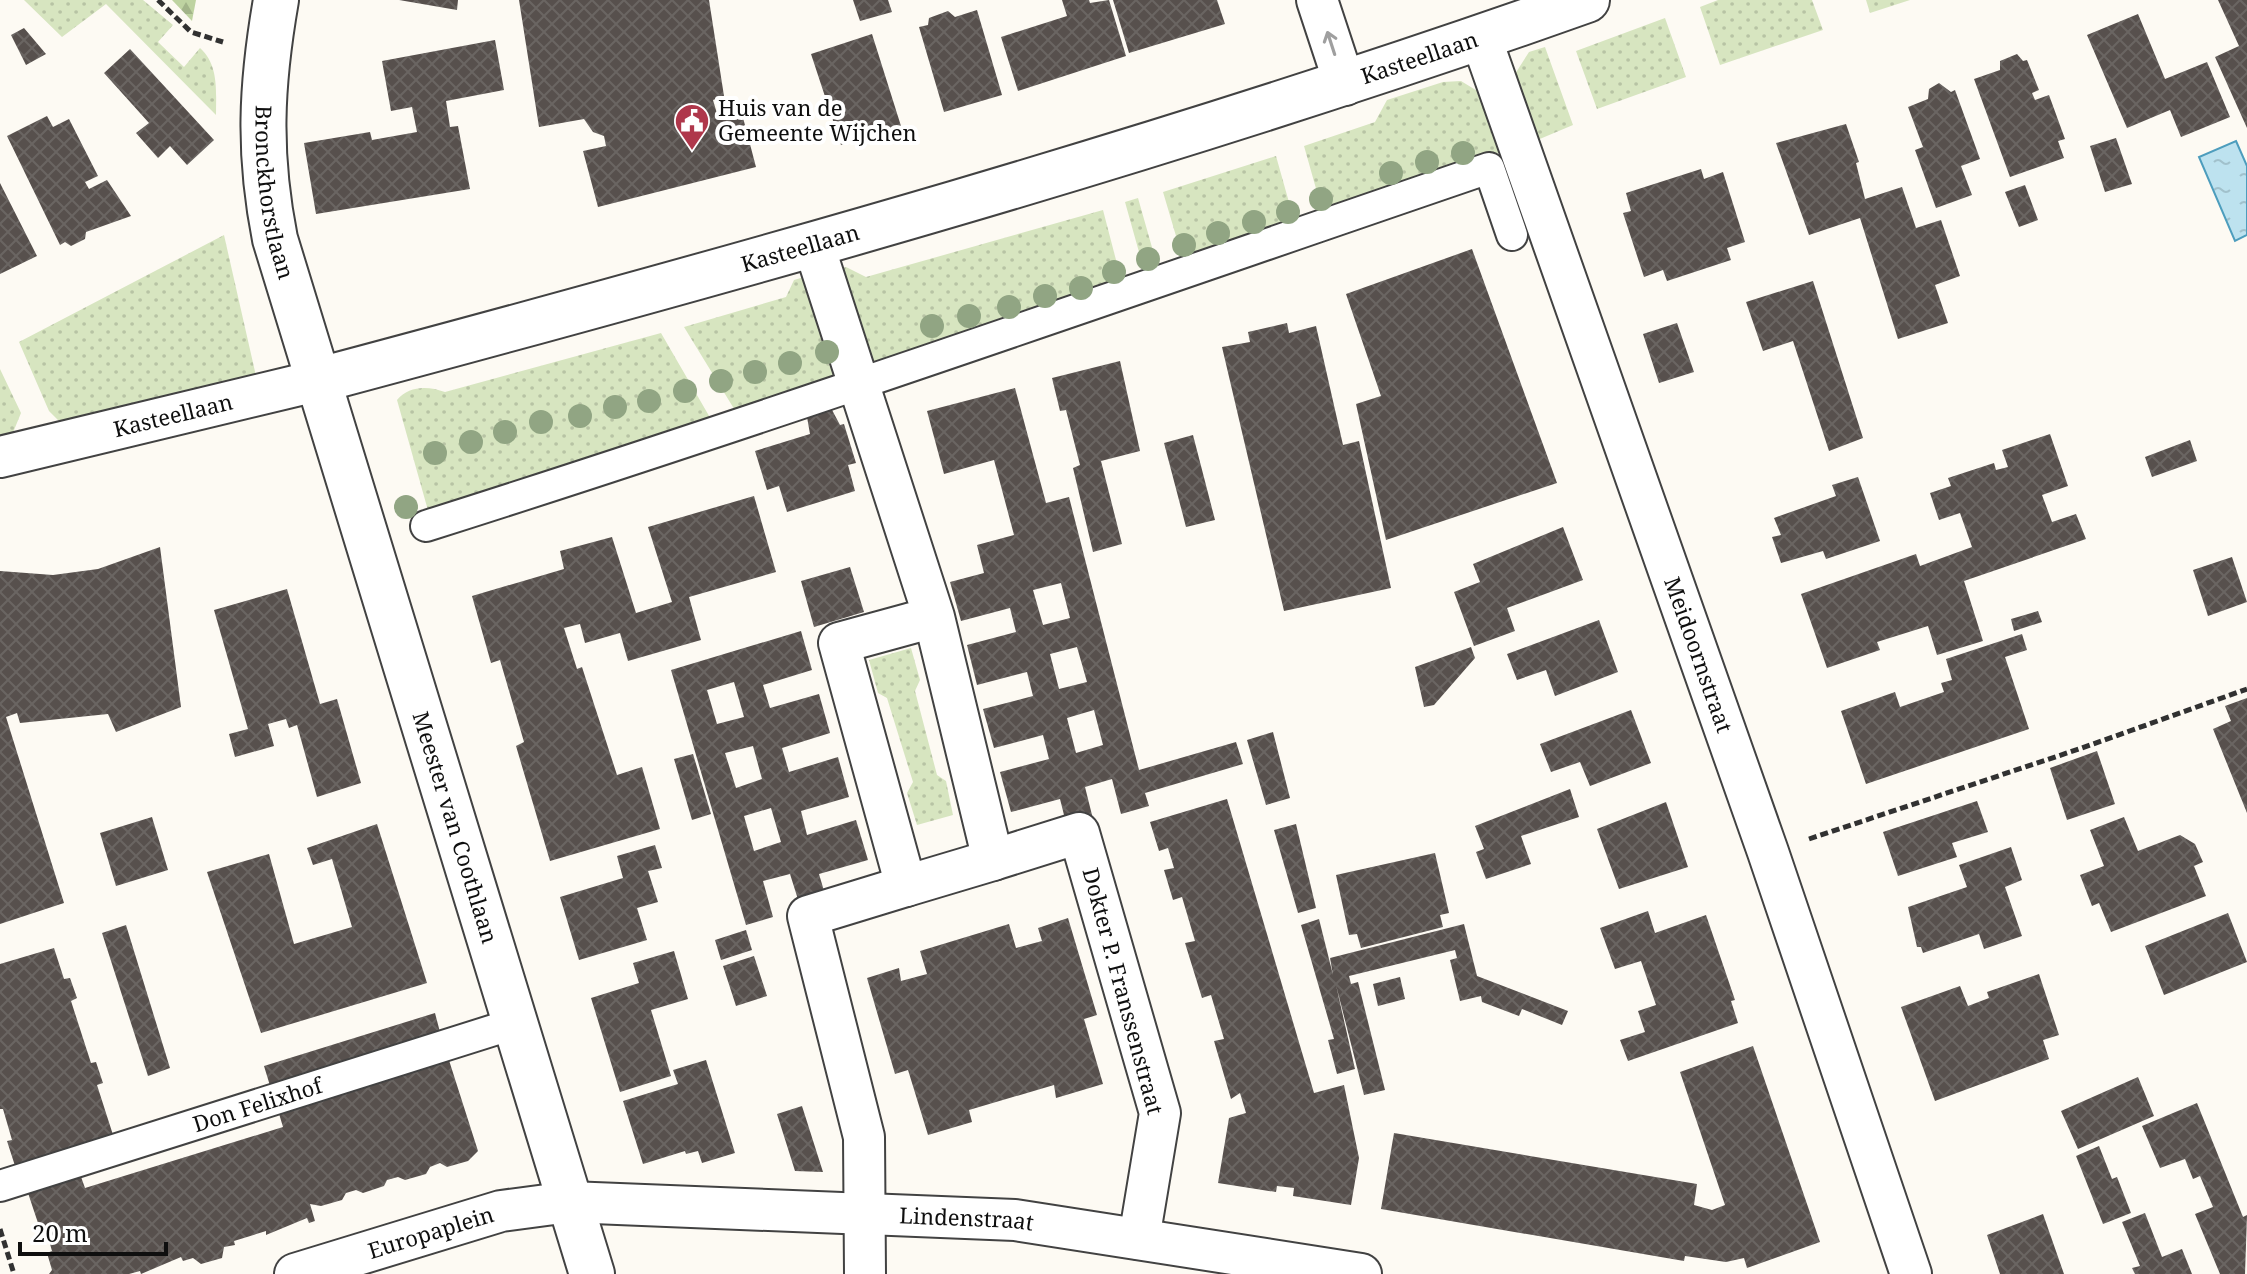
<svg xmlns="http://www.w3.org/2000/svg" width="2247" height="1274" font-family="'Noto Serif',serif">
<defs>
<pattern id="grass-dots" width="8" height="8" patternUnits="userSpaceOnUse" patternTransform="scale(2)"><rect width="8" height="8" fill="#d7e5c0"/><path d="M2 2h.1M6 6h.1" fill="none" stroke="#b7c3a4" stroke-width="1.8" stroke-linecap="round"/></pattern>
<pattern id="forest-firs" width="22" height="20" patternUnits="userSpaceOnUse" patternTransform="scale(2)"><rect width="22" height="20" fill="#bed3a1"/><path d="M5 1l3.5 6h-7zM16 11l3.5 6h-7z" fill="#a2b489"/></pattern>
<pattern id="water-ripples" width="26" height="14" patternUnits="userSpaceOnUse" patternTransform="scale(2)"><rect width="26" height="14" fill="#bde2ef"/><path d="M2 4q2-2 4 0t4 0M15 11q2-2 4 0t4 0" fill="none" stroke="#a1c1cc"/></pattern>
<pattern id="building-cross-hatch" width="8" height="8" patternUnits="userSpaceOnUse" patternTransform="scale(2)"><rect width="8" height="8" fill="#57504d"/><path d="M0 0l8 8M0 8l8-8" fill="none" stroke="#6a6562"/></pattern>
</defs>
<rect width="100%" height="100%" fill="#fdfaf3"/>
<!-- grass -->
<path fill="url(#grass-dots)" d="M24 0H143L173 25 158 42 184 67 200 48C219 65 216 91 216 115L106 4 62 37Z
M1718 0H1812L1823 30 1720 65 1700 7Z
M1866 0H1910L1870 13Z
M1665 18 1686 77 1597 109 1576 51Z
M1545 47 1573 125 1535 141 1515 74 1529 52Z
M1461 81 1479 92 1499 153 1324 217 1304 146 1375 122 1387 100 1443 82Z
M1276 156 1292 213 1287 228 1184 263 1163 192Z
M1138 198 1159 272 1146 277 1125 202Z
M1103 210 1122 283 866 373 835 270 846 267 866 277Z
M224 235 256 376 60 422 49 411 19 342Z
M804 277 841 377 736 412 684 327 786 297 794 280Z
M661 333 712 421 429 514 397 400C409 385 429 386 445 392Z
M0 369 21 413 12 435 0 439Z
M911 648 920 680 915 691 937 775 946 781 953 815 917 825 907 793 913 782 887 698 878 693 869 660Z"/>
<!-- forest -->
<path fill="url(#forest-firs)" d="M172 0H196L192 21Z"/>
<!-- water -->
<path fill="url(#water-ripples)" stroke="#4d9dbd" stroke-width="2" d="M2236 141 2247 166V235L2235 241 2199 157Z"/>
<!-- building -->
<path fill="url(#building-cross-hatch)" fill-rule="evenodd" d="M399 0H458L457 10Z
M519 0H709L724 96 713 100 718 117 741 110 756 167 598 207 583 151 606 146 604 136 593 132 584 119 539 127Z
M853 0H888L892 12 860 21Z
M1062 0H1089L1090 3 1109 0 1126 56 1018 91 1001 37 1067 16Z
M1113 0H1217L1225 24 1129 53Z
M2218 0H2247V128L2215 57 2239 46Z
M977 10 1002 95 944 112 919 27 928 25 929 18 948 11 955 17Z
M2138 14 2165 79 2207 62 2230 117 2181 137 2170 110 2127 128 2087 35Z
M24 28 46 54 26 65 11 35Z
M872 34 901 126 841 145 811 54Z
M495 40 504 90 446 101 450 127 458 126 470 189 316 214 304 143 370 132 372 140 417 132 412 107 391 111 382 61Z
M130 49 214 140 187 165 170 146 158 158 136 133 149 123 104 73Z
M2017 54 2023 61 2027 60 2039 90 2032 93 2035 100 2049 95 2065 139 2058 141 2064 158 2010 177 1974 79 2000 70V61Z
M1939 83 1951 92 1955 90 1980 159 1961 166 1972 195 1936 208 1915 150 1923 147 1908 107 1928 99 1929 89Z
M47 116 53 127 69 119 98 176 85 182 89 189 107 180 131 216 86 232 85 239 71 246 65 242 60 245 7 136Z
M1846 124 1859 162 1856 163 1865 199 1902 187 1916 228 1941 220 1960 276 1935 285 1948 323 1898 339 1860 218 1809 235 1776 143Z
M2116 138 2132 184 2105 192 2090 146Z
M1701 169 1704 179 1723 172 1745 242 1727 248 1731 260 1667 281 1663 270 1644 277 1623 213 1631 211 1626 193Z
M0 183 37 256 0 274Z
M2025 185 2038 220 2019 227 2005 192Z
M1472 249 1557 483 1386 540 1356 404 1381 396 1346 294Z
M1813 281 1863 438 1829 451 1793 341 1763 351 1746 302Z
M1287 323 1289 333 1316 326 1343 445 1359 441 1391 588 1284 611 1222 347 1250 342 1248 332Z
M1677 323 1694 372 1659 383 1643 334Z
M1120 361 1140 451 1101 461 1122 544 1093 552 1073 468 1080 465 1066 410 1060 411 1052 378Z
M1015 388 1046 503 1069 497 1139 770 1236 742 1243 764 1145 793 1149 806 1121 814 1112 779 1085 787 1094 823 1068 831 1060 799 1011 812 1000 772 1049 759 1043 735 994 748 983 709 1033 696 1027 672 977 685 967 645 1016 632 1010 608 961 621 950 582 984 573 977 545 1014 535 994 460 944 474 927 411ZM1061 583 1070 618 1043 625 1033 590ZM1077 647 1087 682 1059 689 1050 654ZM1094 710 1103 745 1076 753 1067 718Z
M831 408 840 425 844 424 856 463 848 465 855 491 787 512 779 486 767 490 755 451 810 434 807 417Z
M2050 434 2068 486 2042 495 2052 522 2076 514 2086 539 1964 581 1983 641 1937 655 1928 626 1877 642 1880 650 1827 668 1801 594 1916 554 1920 566 1972 547 1960 513 1939 520 1930 493 1951 486 1948 478 1994 463 1996 470 2008 467 2002 450Z
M1193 435 1215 520 1186 527 1164 443Z
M2190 440 2197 461 2152 477 2145 457Z
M1858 477 1880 541 1826 559 1823 551 1781 563 1772 537 1781 535 1774 518 1836 496 1832 485Z
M754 496 776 572 689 597 701 640 628 661 620 633 585 643 580 624 564 628 577 669 582 667 617 775 642 767 660 829 550 861 516 746 524 742 500 660 491 663 472 596 564 569 560 551 612 537 636 613 672 602 648 527Z
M1563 527 1583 580 1507 608 1515 631 1474 646 1454 592 1480 582 1473 564Z
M160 547 181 707 116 732 108 714 20 723 17 713 6 717 64 903 0 924V571L53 575 98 569Z
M2232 557 2247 602 2208 616 2193 570Z
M850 567 864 612 814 627 801 581Z
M287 589 320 704 337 699 361 783 317 797 297 725 289 728 286 719 268 724 274 746 235 757 229 734 248 729 214 610Z
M2038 611 2042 622 2014 631 2011 619Z
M1599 620 1618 672 1555 696 1546 670 1517 680 1507 654Z
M801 631 812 670 763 685 770 708 819 694 830 733 782 748 789 772 838 757 849 797 801 811 807 835 856 820 868 860 819 874 827 901 801 909 790 874 763 881 773 917 746 925 671 670ZM734 682 744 717 717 724 707 690ZM753 746 762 779 736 788 725 753ZM771 808 781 842 754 851 744 816Z
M2022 634 2027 650 2005 657 2029 729 1866 784 1841 711 1895 692 1900 707 1944 692 1941 683 1952 680 1946 659Z
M1471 647 1475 658 1434 705 1424 707 1415 667Z
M2247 698V813L2213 729 2231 721 2225 706Z
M1631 710 1651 763 1590 786 1580 762 1551 772 1540 744Z
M1273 732 1290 798 1266 805 1247 740Z
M2097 751 2115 804 2067 820 2050 768Z
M693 754 711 814 692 820 674 759Z
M1570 789 1579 817 1521 836 1531 864 1486 879 1476 852 1484 849 1475 826Z
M1227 799 1314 1093 1344 1085 1359 1158 1351 1205 1293 1196 1294 1188 1277 1186 1276 1192 1218 1183 1229 1118 1246 1113 1240 1093 1231 1099 1214 1041 1224 1039 1211 995 1202 998 1185 943 1195 941 1182 897 1173 900 1164 870 1174 868 1168 848 1159 851 1150 822Z
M1977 801 1988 832 1952 843 1957 857 1898 876 1883 832Z
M1666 802 1688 867 1619 889 1597 829Z
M152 817 168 870 116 886 100 833Z
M2124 817 2138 851 2180 835 2195 844 2203 862 2194 866 2206 896 2111 932 2099 903 2092 906 2080 875 2104 866 2090 830Z
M377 824 427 983 261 1033 207 872 269 854 294 944 352 927 332 859 313 865 307 848Z
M1296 824 1316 908 1298 913 1274 830Z
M655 845 662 868 648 871 658 902 637 908 647 940 579 960 560 897 623 878 617 856Z
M2011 847 2022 880 2005 887 2022 936 1984 949 1979 934 1923 953 1921 947H1917L1908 907 1967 887 1959 865Z
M1435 853 1449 913 1440 915 1443 927 1361 948 1357 934 1349 935 1336 875Z
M1648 911 1655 933 1706 915 1735 1000 1731 1001 1738 1023 1628 1061 1620 1040 1645 1032 1638 1011 1656 1005 1641 961 1615 969 1600 928Z
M2228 913 2247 962 2164 995 2145 946Z
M1068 918 1097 1015 1084 1019 1103 1084 1056 1098 1054 1085 969 1110 972 1122 928 1135 908 1070 895 1074 867 978 899 968 901 981 927 974 920 951 1009 924 1016 948 1042 941 1038 928Z
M1319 919 1333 975 1330 958 1464 924 1477 976 1568 1011 1562 1025 1522 1009 1519 1016 1482 1002 1481 996 1460 1001 1450 960 1457 958 1455 950 1349 976 1351 984 1358 982 1385 1090 1364 1095 1336 985 1355 1069 1337 1074 1328 1040 1334 1039 1301 925Z
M126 925 170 1068 148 1076 102 933Z
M746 930 752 950 721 960 715 940Z
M54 948 64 979 70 978 77 998 71 1001 91 1063 96 1062 103 1083 97 1085 114 1138 16 1169 7 1141 12 1140 3 1109H0V964Z
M674 951 688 999 651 1010 671 1076 620 1092 591 998 639 983 633 963Z
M754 956 767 996 736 1006 723 966Z
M2039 974 2059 1035 2043 1040 2049 1059 1935 1101 1901 1007 1960 986 1968 1006 1989 998 1987 992Z
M1400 977 1405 999 1378 1006 1373 984Z
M435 1013 441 1036 271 1089 264 1066Z
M1753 1046 1820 1242 1747 1268 1744 1258 1726 1262 1685 1256 1684 1261 1381 1209 1394 1133 1697 1184 1694 1205 1712 1210 1725 1205 1680 1072Z
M447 1054 478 1151 468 1161 447 1167 440 1163 430 1167 426 1174 405 1180 398 1177 387 1180 384 1186 363 1193 356 1190 346 1193 342 1200 321 1206 310 1204 315 1221 309 1223 307 1218 266 1235V1231L234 1241 235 1245 224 1247 222 1258 201 1264 193 1258 183 1261 181 1257 141 1274 140 1271 129 1274H49L52 1270 47 1253 52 1251 45 1227 40 1229 27 1190 80 1174 85 1188 283 1127 277 1107Z
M706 1060 735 1153 702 1163 698 1151 686 1154 685 1151 643 1164 623 1101 678 1084 673 1070Z
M2138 1077 2154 1116 2078 1149 2061 1111Z
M2197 1103 2243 1217 2247 1215 2245 1274H2220L2195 1214 2213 1207 2200 1176 2193 1179 2185 1159 2160 1168 2142 1126Z
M802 1106 823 1172 795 1171 777 1114Z
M2099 1146 2112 1179 2117 1177 2131 1213 2103 1224 2076 1156Z
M2145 1213 2162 1257 2182 1249 2192 1274H2135L2132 1268 2140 1266 2122 1222Z
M2043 1214 2064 1274H2000L1987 1235Z"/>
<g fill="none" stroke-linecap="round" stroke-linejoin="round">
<defs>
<g id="pedestrian">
<path d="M426 526C783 413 1135 289 1489 168L1512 235"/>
<path id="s1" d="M0 1186 516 1023"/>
</g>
<g id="minor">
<path d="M1317 0 1345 85"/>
<path id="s2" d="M1481 38 1768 852 1911 1274"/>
<path d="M814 246 934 617 993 860 906 886 839 643 934 617"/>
<path id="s3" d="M0 457 316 381"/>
<path d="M993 860 1079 833 1160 1113 1139 1239"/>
<path id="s4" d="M295 1274 501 1211 569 1202 1015 1220 1361 1274"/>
<path d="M865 1274 864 1137 808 916 906 886"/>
</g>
<g id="tertiary">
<path id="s5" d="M276 0C261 86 258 153 275 239L592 1274"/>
<path id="s6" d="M316 381C743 267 1170 148 1587 0"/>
</g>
</defs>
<!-- pedestrian casing -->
<use href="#pedestrian" stroke="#424242" stroke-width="34"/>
<!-- minor casing -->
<use href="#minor" stroke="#424242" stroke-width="44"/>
<!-- tertiary casing -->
<use href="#tertiary" stroke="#424242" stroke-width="48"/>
<!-- path -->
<path stroke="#313131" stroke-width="5" stroke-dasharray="8 4" stroke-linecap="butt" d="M158 0 191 32 223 42
M1809 839 2082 748 2247 689
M0 1229 14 1274"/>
<!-- pedestrian -->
<use href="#pedestrian" stroke="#fff" stroke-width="30"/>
<!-- minor -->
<use href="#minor" stroke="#fff" stroke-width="40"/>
<!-- tertiary -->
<use href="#tertiary" stroke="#fff" stroke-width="44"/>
</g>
<!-- trees -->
<g fill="#91a583">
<circle cx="1463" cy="153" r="12"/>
<circle cx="1427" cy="162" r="12"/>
<circle cx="1391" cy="173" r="12"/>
<circle cx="1321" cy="199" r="12"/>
<circle cx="1288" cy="212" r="12"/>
<circle cx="1254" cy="222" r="12"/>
<circle cx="1218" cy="233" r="12"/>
<circle cx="1184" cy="245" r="12"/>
<circle cx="1148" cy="259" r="12"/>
<circle cx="1114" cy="272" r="12"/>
<circle cx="1081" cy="288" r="12"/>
<circle cx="1045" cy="296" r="12"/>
<circle cx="1009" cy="307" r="12"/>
<circle cx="969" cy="316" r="12"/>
<circle cx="932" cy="326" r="12"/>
<circle cx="827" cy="352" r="12"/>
<circle cx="790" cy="363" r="12"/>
<circle cx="755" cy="372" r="12"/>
<circle cx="721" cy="381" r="12"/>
<circle cx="685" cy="391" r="12"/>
<circle cx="649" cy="401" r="12"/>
<circle cx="615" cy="407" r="12"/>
<circle cx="580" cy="416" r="12"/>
<circle cx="541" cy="422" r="12"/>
<circle cx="505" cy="432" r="12"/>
<circle cx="471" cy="442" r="12"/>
<circle cx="435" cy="453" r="12"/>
<circle cx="406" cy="507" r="12"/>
</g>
<!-- one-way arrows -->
<defs><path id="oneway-shaft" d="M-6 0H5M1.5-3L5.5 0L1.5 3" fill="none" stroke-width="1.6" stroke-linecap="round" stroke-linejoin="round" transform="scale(2)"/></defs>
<use stroke="#9f9f9f" href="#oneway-shaft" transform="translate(1331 43) rotate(-108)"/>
<!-- icons -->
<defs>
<symbol id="civic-pin" viewBox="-11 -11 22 30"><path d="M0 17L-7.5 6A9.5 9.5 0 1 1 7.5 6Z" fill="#af374b" stroke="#fff"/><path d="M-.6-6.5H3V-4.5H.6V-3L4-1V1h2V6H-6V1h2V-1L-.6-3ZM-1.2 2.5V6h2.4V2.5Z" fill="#fff"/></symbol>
</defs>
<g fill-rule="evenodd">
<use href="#civic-pin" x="672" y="101" width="40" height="54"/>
</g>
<g text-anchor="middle" stroke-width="8" stroke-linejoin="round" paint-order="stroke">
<!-- street labels -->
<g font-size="22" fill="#0f0f0f" stroke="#fff">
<text dy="8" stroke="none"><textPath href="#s6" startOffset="1150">Kasteellaan</textPath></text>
<text dy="8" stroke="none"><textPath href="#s5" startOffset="194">Bronckhorstlaan</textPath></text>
<text dy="8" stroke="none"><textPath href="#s6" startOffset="502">Kasteellaan</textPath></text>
<text dy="8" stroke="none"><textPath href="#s3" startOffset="178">Kasteellaan</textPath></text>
<text dy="8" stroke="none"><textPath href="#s2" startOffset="654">Meidoornstraat</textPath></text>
<text dy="8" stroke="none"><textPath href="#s5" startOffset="856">Meester van Coothlaan</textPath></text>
<text transform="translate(1123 991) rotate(75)" y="8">Dokter P. Franssenstraat</text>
<text dy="8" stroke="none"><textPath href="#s1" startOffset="270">Don Felixhof</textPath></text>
<text dy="8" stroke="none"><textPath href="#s4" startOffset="682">Lindenstraat</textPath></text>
<text dy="8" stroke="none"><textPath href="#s4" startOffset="142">Europaplein</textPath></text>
</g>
<!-- poi labels -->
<g font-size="22" fill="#0f0f0f" stroke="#fff" text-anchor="start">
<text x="718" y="116">Huis van de<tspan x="718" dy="25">Gemeente Wijchen</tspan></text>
</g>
</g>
<!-- scale -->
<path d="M20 1242v12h146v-12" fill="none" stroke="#0f0f0f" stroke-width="4"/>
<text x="32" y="1242" font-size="24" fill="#0f0f0f" stroke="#ffffff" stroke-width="6" paint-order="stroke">20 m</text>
</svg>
